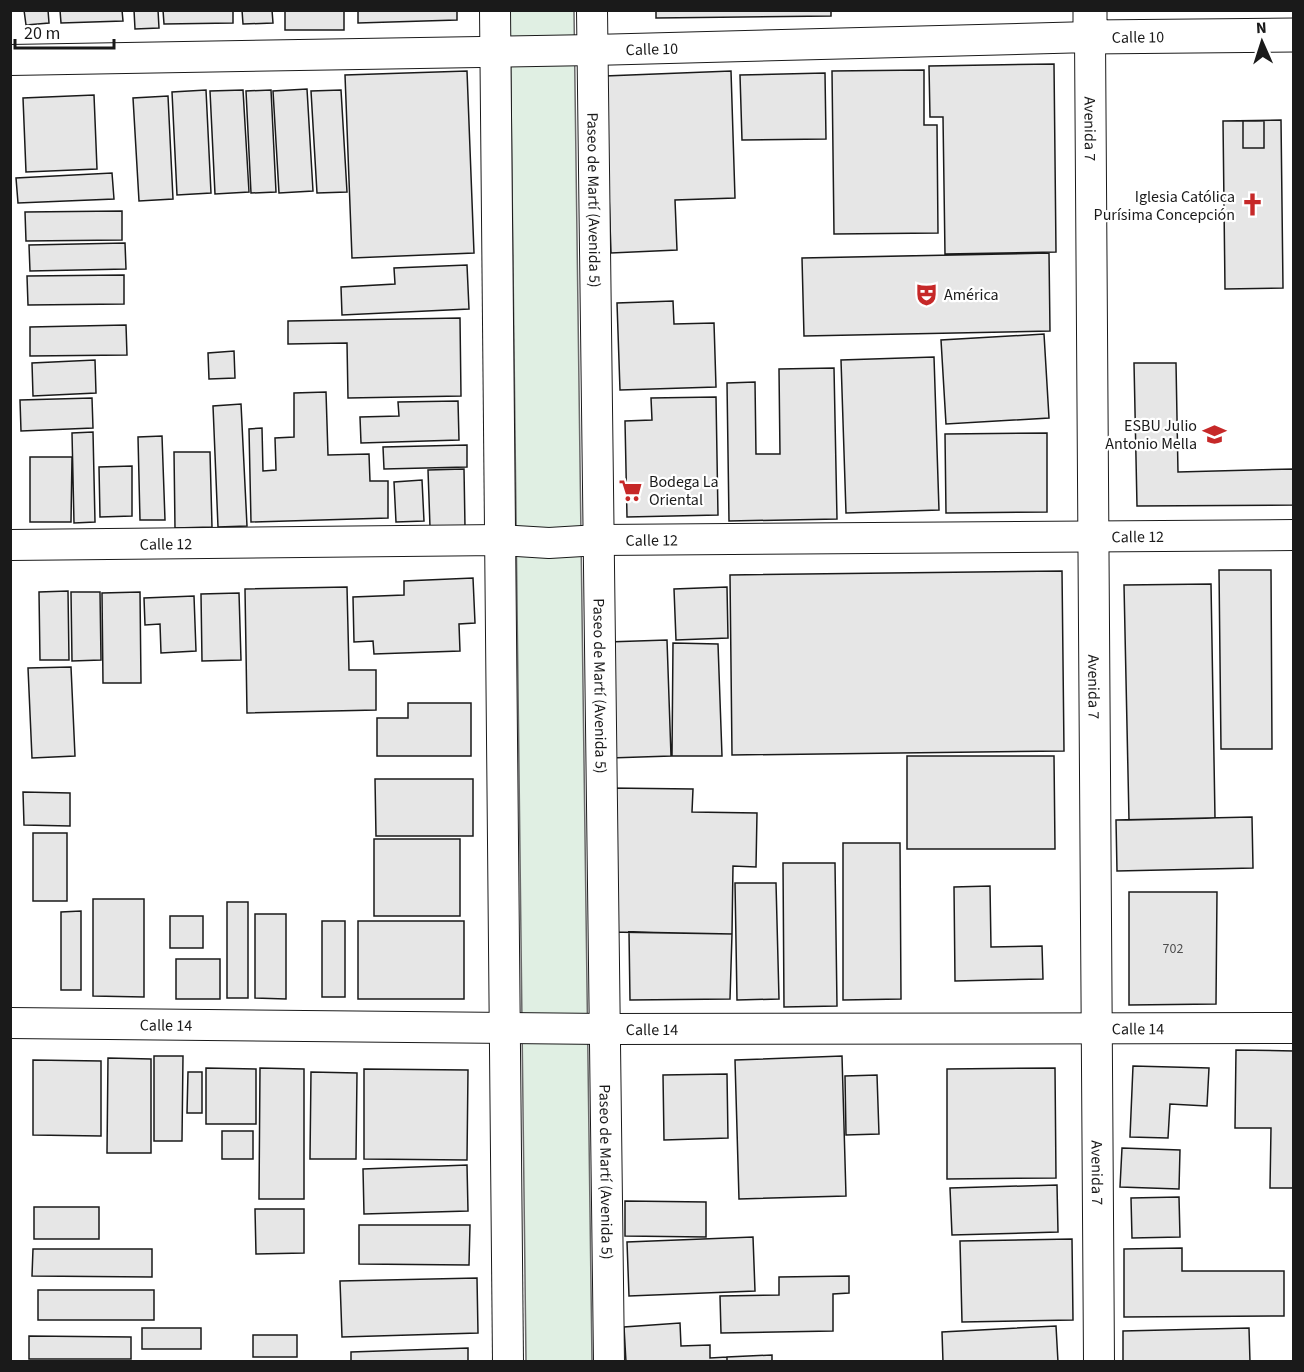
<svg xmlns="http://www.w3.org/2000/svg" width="1304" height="1372" font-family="'Source Sans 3',sans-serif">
<rect width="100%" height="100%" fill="#fff"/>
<!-- green -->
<path fill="#e0efe3" stroke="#6a6a6a" stroke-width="1.5" d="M510 11H574L592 1361H526Z"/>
<!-- building -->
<path fill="#e6e6e6" stroke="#1a1a1a" stroke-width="1.5" d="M24 10H48L49 23 26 25Z
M60 10H122L123 21 61 23Z
M134 10H158L159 28 135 29Z
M163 10H233V23L164 24Z
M242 10H272L273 23 243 24Z
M285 10H344V30H285Z
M358 10H457V20L358 23Z
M656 10H831V16L656 18Z
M1054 64 1056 252 945 254 943 117H930L929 66Z
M924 70V125H937L938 233 834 234 832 71Z
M467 71 474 253 352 258 345 75Z
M731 71 735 198 675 200 677 250 611 253 605 76Z
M825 73 826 139 742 140 740 75Z
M307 89 313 191 279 193 273 91Z
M206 90 211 193 177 195 172 92Z
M243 90 249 192 215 194 210 91Z
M271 90 276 192 251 193 246 91Z
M341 90 347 192 317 193 311 91Z
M94 95 97 169 26 172 23 98Z
M168 96 173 199 139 201 133 98Z
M1281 120 1283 288 1225 289 1223 121Z
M1243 121H1264V148H1243Z
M112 173 114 199 18 203 16 178Z
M122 211V240L26 241 25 212Z
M125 243 126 269 30 271 29 245Z
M1049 253 1050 331 804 336 802 258Z
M467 265 469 309 342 315 341 287 395 284 394 268Z
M124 275V304L28 305 27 276Z
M673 301 674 324 714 323 716 387 620 390 617 303Z
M460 318 461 396 348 398 347 343 288 344V321Z
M126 325 127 355 30 356V327Z
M1044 334 1049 418 946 424 941 340Z
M234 351 235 378 209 379 208 353Z
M934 357 939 510 846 513 841 360Z
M95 360 96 393 33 396 32 363Z
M1134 363H1176L1178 472 1294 469V505L1137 506Z
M834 368 837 519 729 521 727 383 755 382 756 454H780L779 369Z
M326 392 328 455 369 454 370 481H388V518L251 522 249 429 262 428 263 471 276 470 275 438 294 437V393Z
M716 397 718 515 627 517 625 421 652 420 651 398Z
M92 398 93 428 21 431 20 400Z
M458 401 459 440 361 443 360 417 399 416 398 402Z
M241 404 247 526 218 527 213 406Z
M93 432 95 522 74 523 72 433Z
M1047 433V512L946 513 945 434Z
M162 436 165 520H140L138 437Z
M467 445V467L384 469 383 447Z
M174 452H210L212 527 175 528Z
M30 457H72L71 522H30Z
M132 466V516L100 517 99 467Z
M464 469 465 527H430L428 470Z
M422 480 424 521 396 522 394 482Z
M1219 570H1271L1272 749H1221Z
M1062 571 1064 751 732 755 730 575Z
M473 578 475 623 459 624 460 651 374 654 373 641 354 642 353 597 404 595V581Z
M1211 584 1215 818 1129 820 1124 585Z
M347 587 349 670H376V710L247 713 245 589Z
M727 587 728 638 676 640 674 589Z
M68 591 69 660H40L39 592Z
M71 592H100L101 660 72 661Z
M140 592 141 683H103L102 593Z
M239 593 241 660 202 661 201 594Z
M194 596 196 651 161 653 160 624 145 625 144 598Z
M667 640 671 756 610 758 607 642Z
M673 643 718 644 722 756H672Z
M71 667 75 756 32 758 28 668Z
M408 703H471V756H377V718H408Z
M907 756H1054L1055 849H907Z
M375 779H473V836H376Z
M609 788 693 789 692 812 757 813 756 867 733 866 732 934 607 932Z
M23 792 70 793V826L24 825Z
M1252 817 1253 868 1117 871 1116 820Z
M33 833H67V901H33Z
M374 839H460V916H374Z
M843 843H900L901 999 843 1000Z
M783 863H835L837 1006 784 1007Z
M735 883H776L779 999 737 1000Z
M990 886 991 947 1042 946 1043 979 955 981 954 887Z
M1129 892H1217L1216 1004 1129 1005Z
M93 899H144V997L93 996Z
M227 902H248V998H227Z
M81 911V990H61V912Z
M255 914H286V999L255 998Z
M170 916H203V948H170Z
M322 921H345V997H322Z
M358 921H464V999H358Z
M629 932 732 934 730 999 630 1000Z
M176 959H220V999H176Z
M1236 1050 1294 1051V1188H1270L1271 1128H1235Z
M154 1056H183L182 1141H154Z
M842 1056 846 1196 739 1199 735 1060Z
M108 1058 151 1059V1153H107Z
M33 1060 101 1061V1136L33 1135Z
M1133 1066 1209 1068 1207 1106 1170 1104 1168 1138 1130 1137Z
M206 1068 256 1069V1124H206Z
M260 1068 304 1069V1199H259Z
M1055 1068 1056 1178 947 1179V1069Z
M364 1069 468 1070 467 1160 364 1159Z
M188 1072H202V1113H187Z
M311 1072 357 1073 356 1159H310Z
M727 1074 728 1138 664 1140 663 1075Z
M877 1075 879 1134 846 1135 845 1076Z
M222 1131H253V1159H222Z
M1122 1148 1180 1150 1179 1189 1120 1187Z
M467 1165 468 1211 364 1214 363 1169Z
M1057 1185 1058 1232 952 1235 950 1188Z
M1179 1197 1180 1237 1132 1238 1131 1198Z
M625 1201 706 1202V1237L625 1236Z
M34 1207H99V1239H34Z
M255 1209H304V1253L256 1254Z
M359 1225H470L469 1265 359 1264Z
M753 1237 755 1291 629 1296 627 1242Z
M1072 1239 1073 1320 962 1322 960 1241Z
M1182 1248V1271H1284V1316L1124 1317V1249Z
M33 1249H152V1277L32 1276Z
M849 1276V1293L833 1294V1331L721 1333 720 1296 779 1295V1277Z
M477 1278 478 1333 342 1337 340 1281Z
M38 1290H154V1320H38Z
M680 1323 681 1346 710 1345V1358L727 1357V1362H626L624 1327Z
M1056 1326 1058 1362H943L942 1332Z
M142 1328H201V1349H142Z
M1249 1328 1250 1362H1123V1331Z
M253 1335H297V1357H253Z
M29 1336 131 1337V1359H29Z
M468 1348V1362H351V1352Z
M772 1355V1362H727V1357Z"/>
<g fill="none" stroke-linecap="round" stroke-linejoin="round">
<defs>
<g id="street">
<path d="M495 10 508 1362"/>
<path id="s1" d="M592 10 609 1362"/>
<path id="s2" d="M10 60 593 50 1090 37 1099 1362"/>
<path id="s3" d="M10 545 500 540 549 543 599 540 1294 535"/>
<path id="s4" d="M10 1023 605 1029 1294 1028"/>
</g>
<g id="secondary">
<path id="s5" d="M1090 10V37L1294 35"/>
</g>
</defs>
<!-- street casing -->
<use href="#street" stroke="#1a1a1a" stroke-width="32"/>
<!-- secondary casing -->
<use href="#secondary" stroke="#1a1a1a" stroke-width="35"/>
<!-- street -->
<use href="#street" stroke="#fff" stroke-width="30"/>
<!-- secondary -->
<use href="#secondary" stroke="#fff" stroke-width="33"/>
</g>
<!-- icons -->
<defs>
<symbol id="church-bare" viewBox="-9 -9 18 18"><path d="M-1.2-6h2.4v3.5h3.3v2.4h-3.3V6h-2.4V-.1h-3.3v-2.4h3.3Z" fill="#c62828" stroke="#fff" stroke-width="2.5" paint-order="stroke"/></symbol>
<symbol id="theatre-bare" viewBox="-9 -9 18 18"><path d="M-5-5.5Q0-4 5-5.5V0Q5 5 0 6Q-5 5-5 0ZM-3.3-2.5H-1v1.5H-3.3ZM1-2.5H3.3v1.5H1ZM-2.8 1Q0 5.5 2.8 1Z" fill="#c62828" stroke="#fff" stroke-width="2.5" paint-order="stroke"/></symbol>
<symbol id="school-bare" viewBox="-9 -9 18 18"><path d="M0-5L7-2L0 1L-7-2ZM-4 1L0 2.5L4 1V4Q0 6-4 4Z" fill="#c62828" stroke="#fff" stroke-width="2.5" paint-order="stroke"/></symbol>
<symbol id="supermarket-bare" viewBox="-9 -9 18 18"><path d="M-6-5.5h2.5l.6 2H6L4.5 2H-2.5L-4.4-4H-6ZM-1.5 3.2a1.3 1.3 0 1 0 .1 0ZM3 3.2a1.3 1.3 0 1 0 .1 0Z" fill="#c62828" stroke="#fff" stroke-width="2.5" paint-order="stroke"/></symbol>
</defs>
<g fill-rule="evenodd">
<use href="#church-bare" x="1236" y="188" width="33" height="33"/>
<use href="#theatre-bare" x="910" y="278" width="33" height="33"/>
<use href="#school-bare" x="1198" y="418" width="33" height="33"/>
<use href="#supermarket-bare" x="614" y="474" width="33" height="33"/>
</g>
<g text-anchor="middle" stroke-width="4.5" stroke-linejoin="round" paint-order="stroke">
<!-- number labels -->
<g font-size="14" fill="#4d4d4d">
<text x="1173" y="953">702</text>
</g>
<!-- street labels -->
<g font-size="16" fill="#1a1a1a" stroke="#fff">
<text dy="6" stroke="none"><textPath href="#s5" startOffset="75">Calle 10</textPath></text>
<text dy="6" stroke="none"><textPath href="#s2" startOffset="642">Calle 10</textPath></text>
<text dy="6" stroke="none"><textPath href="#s2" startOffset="1172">Avenida 7</textPath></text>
<text dy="6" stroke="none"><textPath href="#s1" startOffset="190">Paseo de Martí (Avenida 5)</textPath></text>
<text dy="6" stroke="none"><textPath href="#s3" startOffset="1128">Calle 12</textPath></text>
<text dy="6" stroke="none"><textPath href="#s3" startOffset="642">Calle 12</textPath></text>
<text dy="6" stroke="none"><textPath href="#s3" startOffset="156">Calle 12</textPath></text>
<text dy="6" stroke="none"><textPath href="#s1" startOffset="676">Paseo de Martí (Avenida 5)</textPath></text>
<text dy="6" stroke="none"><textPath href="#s2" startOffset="1730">Avenida 7</textPath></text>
<text dy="6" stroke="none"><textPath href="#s4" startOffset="156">Calle 14</textPath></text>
<text dy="6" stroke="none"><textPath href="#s4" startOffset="1128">Calle 14</textPath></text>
<text dy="6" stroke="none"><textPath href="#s4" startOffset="642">Calle 14</textPath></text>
<text dy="6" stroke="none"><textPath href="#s1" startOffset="1162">Paseo de Martí (Avenida 5)</textPath></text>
<text dy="6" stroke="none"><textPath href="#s2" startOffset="2216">Avenida 7</textPath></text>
</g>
<!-- poi labels -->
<g font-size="16" fill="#1a1a1a" stroke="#fff" text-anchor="end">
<text x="1235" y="202">Iglesia Católica<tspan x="1235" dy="18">Purísima Concepción</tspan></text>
<text x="944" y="300" text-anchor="start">América</text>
<text x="1197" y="431">ESBU Julio<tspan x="1197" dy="18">Antonio Mella</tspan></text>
<text x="649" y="487" text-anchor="start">Bodega La<tspan x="649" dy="18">Oriental</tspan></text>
</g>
</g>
<!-- border -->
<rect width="1304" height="1372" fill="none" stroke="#1a1a1a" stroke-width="24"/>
<!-- north arrow -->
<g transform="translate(1262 42) rotate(357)" stroke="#ffffff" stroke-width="4.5" paint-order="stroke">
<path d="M0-4.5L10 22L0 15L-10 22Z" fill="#1a1a1a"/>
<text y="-9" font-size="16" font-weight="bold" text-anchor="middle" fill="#1a1a1a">N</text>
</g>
<!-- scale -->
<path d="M15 39v9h99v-9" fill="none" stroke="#1a1a1a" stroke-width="3"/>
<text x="24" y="39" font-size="18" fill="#1a1a1a" stroke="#ffffff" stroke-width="4.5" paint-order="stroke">20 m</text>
</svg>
